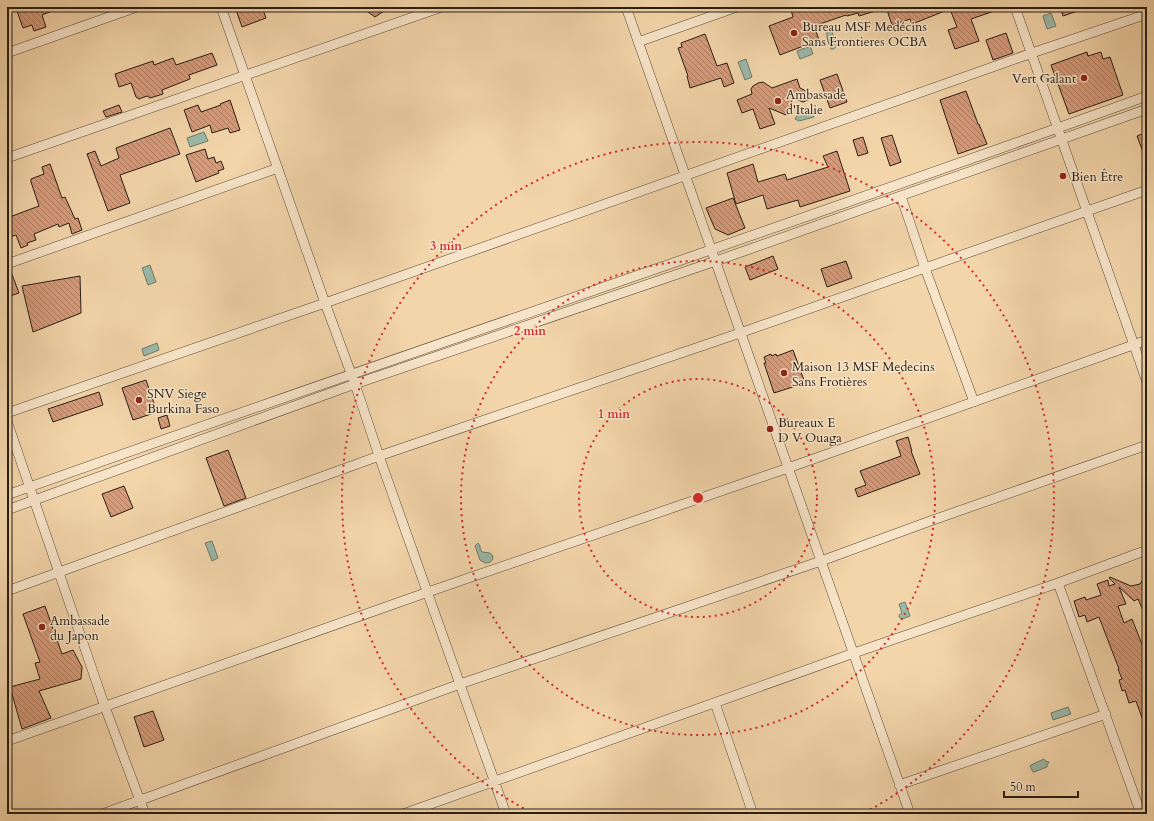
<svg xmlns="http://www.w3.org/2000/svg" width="1154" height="821" font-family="Cardo,serif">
<defs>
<pattern id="building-back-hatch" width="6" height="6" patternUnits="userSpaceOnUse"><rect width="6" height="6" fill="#d79b7a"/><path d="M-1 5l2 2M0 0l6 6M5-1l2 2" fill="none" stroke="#ae7e63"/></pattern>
</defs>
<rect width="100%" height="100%" fill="#f3d5aa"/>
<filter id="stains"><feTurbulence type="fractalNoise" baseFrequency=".005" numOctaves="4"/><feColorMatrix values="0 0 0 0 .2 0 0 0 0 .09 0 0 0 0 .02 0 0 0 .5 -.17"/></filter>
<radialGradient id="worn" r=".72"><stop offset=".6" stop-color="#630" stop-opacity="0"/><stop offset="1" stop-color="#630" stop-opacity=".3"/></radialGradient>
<!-- water -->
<path fill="#9bb9a8" stroke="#6d7b6d" d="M1051 13 1056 26 1047 29 1043 16Z
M828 31 832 32 837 45 836 47 833 49H831C829 44 826 38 827 32Z
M810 46 813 54 800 59 797 51Z
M746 59 752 77 745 80 738 62Z
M812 111 814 117 799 121 795 119 798 114Z
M204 132 208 141 190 147 187 138Z
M150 265 156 282 148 285 142 268Z
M157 343 159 350 144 356 142 349Z
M212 541 218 558 212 561 205 543Z
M478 543 480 546V548L482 552 490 553 493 556C493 562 489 563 485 563L480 560 475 546Z
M905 602 910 616 902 619 899 617V615L902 613 899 604Z
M1068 707 1071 714 1053 720 1051 713Z
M1044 759 1045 761 1049 762 1047 765V767L1034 772H1033L1030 766 1031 765Z"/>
<!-- building -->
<path fill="url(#building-back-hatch)" stroke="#271e15" d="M21 7H60V8L42 15 46 27 34 31 32 25 23 28 17 11 22 10Z
M235 7H262L266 18 242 27Z
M361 7H390L375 17Z
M790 7H882V9L859 16 858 13 847 16 846 15 814 26 819 40 780 55 769 26 793 17Z
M886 7H1003V8L971 19 979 41 955 49 948 30 957 27 950 9 912 24 910 19 892 25Z
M1060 7H1086V8L1063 16Z
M1006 33 1013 53 993 60 986 40Z
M705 34 717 66 727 63 734 83 724 87 721 78 690 88 687 76H688L678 48 682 47 681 43Z
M1087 52 1088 56 1101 52 1103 59 1110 57 1123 95 1069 114 1051 65Z
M212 53 217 65 189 75 190 79 162 90 163 94 150 98 147 96 139 99 136 97 131 83 119 87 115 74 153 61 154 65 173 58 176 65Z
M837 74 847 102 830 108 820 80Z
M797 79 800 88 808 92 811 95 810 99 803 102 793 98 786 115 769 108 775 124 760 129 753 109 742 113 737 100 752 94 751 89 753 86 758 83 763 82 772 88Z
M966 91 978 124H979L987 144 958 154 940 100Z
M230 100 240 130 230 133 228 128 212 133 210 125 192 132 184 110 198 105 201 112 221 105 220 104Z
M119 105 122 112 106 117 103 111Z
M170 128 180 154 120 175 130 203 108 211 87 154 95 151 101 166 119 158 116 148Z
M1147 132V160H1146L1137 136Z
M892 135 901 162 890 166 881 138Z
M863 137 868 153 858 156 853 140Z
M205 149 208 159 214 157 216 163 221 161 224 169 218 171 219 173 196 182 186 155Z
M837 151 850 191 800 207 798 200 767 209 763 195 736 204 727 173 753 164 758 182 785 174 787 180 828 167 823 156Z
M50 164 62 198 65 197 75 219 78 218 82 230 72 234 69 223 59 227 58 224 34 234 36 240 27 243 28 245 21 248 16 235 7 238V218L39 206 31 182V179L44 174 42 167Z
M733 198 745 228 728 235 715 229 706 208Z
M773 256 778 269 750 280 745 267Z
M846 261 852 278 827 287 821 269Z
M10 269 19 293 7 297V270Z
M80 276 81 313 33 332 22 286Z
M793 350 805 383 774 393 764 363H766L764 357 771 354 772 356 776 354 777 356Z
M146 380 157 412 133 420 122 388Z
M99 392 103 405 53 422 48 409Z
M167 415 170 426 161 429 158 418Z
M908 437 912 451H911L920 474 858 497 855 489 866 485 860 471 901 456 896 441Z
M228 450 246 498 224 506 206 458Z
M124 486 133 508 111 517 102 494Z
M1147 573V620L1138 599 1134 601 1119 587 1126 604 1118 606 1124 623 1132 619 1147 657 1146 729 1136 701 1129 703 1125 690 1122 691 1119 680 1122 679 1118 669H1119L1099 617 1087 622 1085 615 1079 617 1074 601 1085 597 1086 600 1101 595 1097 584 1108 580 1109 586 1115 584 1109 578 1110 577 1131 586 1140 584Z
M45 606 62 654 73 650 82 667 81 679 39 691 51 718 22 729 10 687 40 679 35 663 40 662 23 614Z
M153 711 164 740 144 747 134 717Z"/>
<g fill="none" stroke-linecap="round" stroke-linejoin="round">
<defs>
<path id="street" d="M221 7 325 303 355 384 379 456 506 814
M626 7 910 814
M1015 7 1147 382
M638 42 737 7
M7 53 137 7
M7 158 442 7
M901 196 925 268 974 402
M7 264 278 168
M7 413 325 303 1032 53 1147 14
M7 421 105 707 145 814
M7 495C386 360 768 233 1147 96
M7 510 355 384 716 261 1147 109
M1058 583 1141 814
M7 591 379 456 740 333 1147 190
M715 703 753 814
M7 741 428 592 788 468 1147 340
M899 785 1106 714
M102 814 460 684 821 561 933 520 1147 445
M403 814 854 653 1058 583 1147 550"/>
</defs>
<!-- street casing -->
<use href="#street" stroke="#5a4c3a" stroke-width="10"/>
<!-- street -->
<use href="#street" stroke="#f7e4c8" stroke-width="9"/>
</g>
<!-- distance rings -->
<g fill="none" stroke="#d62828" stroke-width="2" stroke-dasharray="2 4">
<circle cx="698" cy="498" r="119"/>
<circle cx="698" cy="498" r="237"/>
<path d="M534 814A356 356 0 1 1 862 814"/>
</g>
<!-- markers -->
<g fill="#8f2418" stroke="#f7e4c8" stroke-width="1.5">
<circle cx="794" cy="33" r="4"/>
<circle cx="1084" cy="78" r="4"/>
<circle cx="778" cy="101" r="4"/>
<circle cx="1063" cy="176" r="4"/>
<circle cx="784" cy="373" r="4"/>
<circle cx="139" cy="400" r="4"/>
<circle cx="770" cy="429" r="4"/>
<circle cx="42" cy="627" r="4"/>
</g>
<g text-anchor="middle" stroke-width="3" stroke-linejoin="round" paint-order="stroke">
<!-- poi labels -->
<g font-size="13" fill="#271e15" stroke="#f7e4c8" text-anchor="start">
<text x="802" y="31">Bureau MSF Medécins<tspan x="802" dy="15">Sans Frontieres OCBA</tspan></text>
<text x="1076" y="83" text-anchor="end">Vert Galant</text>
<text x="786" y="99">Ambassade<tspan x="786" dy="15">d'Italie</tspan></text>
<text x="1071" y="181">Bien Être</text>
<text x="792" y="371">Maison 13 MSF Medecins<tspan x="792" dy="15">Sans Frotières</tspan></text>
<text x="147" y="398">SNV Siege<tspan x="147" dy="15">Burkina Faso</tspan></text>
<text x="778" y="427">Bureaux E<tspan x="778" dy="15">D V Ouaga</tspan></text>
<text x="50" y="625">Ambassade<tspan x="50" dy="15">du Japon</tspan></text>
</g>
</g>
<circle cx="698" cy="498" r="6" fill="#d62828" stroke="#f7e4c8" stroke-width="2"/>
<g font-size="12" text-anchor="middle" font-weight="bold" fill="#d62828" stroke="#f7e4c8" stroke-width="3" stroke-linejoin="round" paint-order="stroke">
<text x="446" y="250">3 min</text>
<text x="530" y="335">2 min</text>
<text x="614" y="418">1 min</text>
</g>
<!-- margin -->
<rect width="1154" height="821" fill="none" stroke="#f3d5aa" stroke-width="24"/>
<rect x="8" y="8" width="1138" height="805" fill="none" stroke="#271e15" stroke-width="2"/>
<rect x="12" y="12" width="1130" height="797" fill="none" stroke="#271e15"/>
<!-- scale -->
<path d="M1004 791v6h74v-6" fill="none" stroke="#271e15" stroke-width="2"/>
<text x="1010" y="791" font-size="12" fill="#271e15" stroke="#f7e4c8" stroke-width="3" paint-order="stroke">50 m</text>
<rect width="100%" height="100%" filter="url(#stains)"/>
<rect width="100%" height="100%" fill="url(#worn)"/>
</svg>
